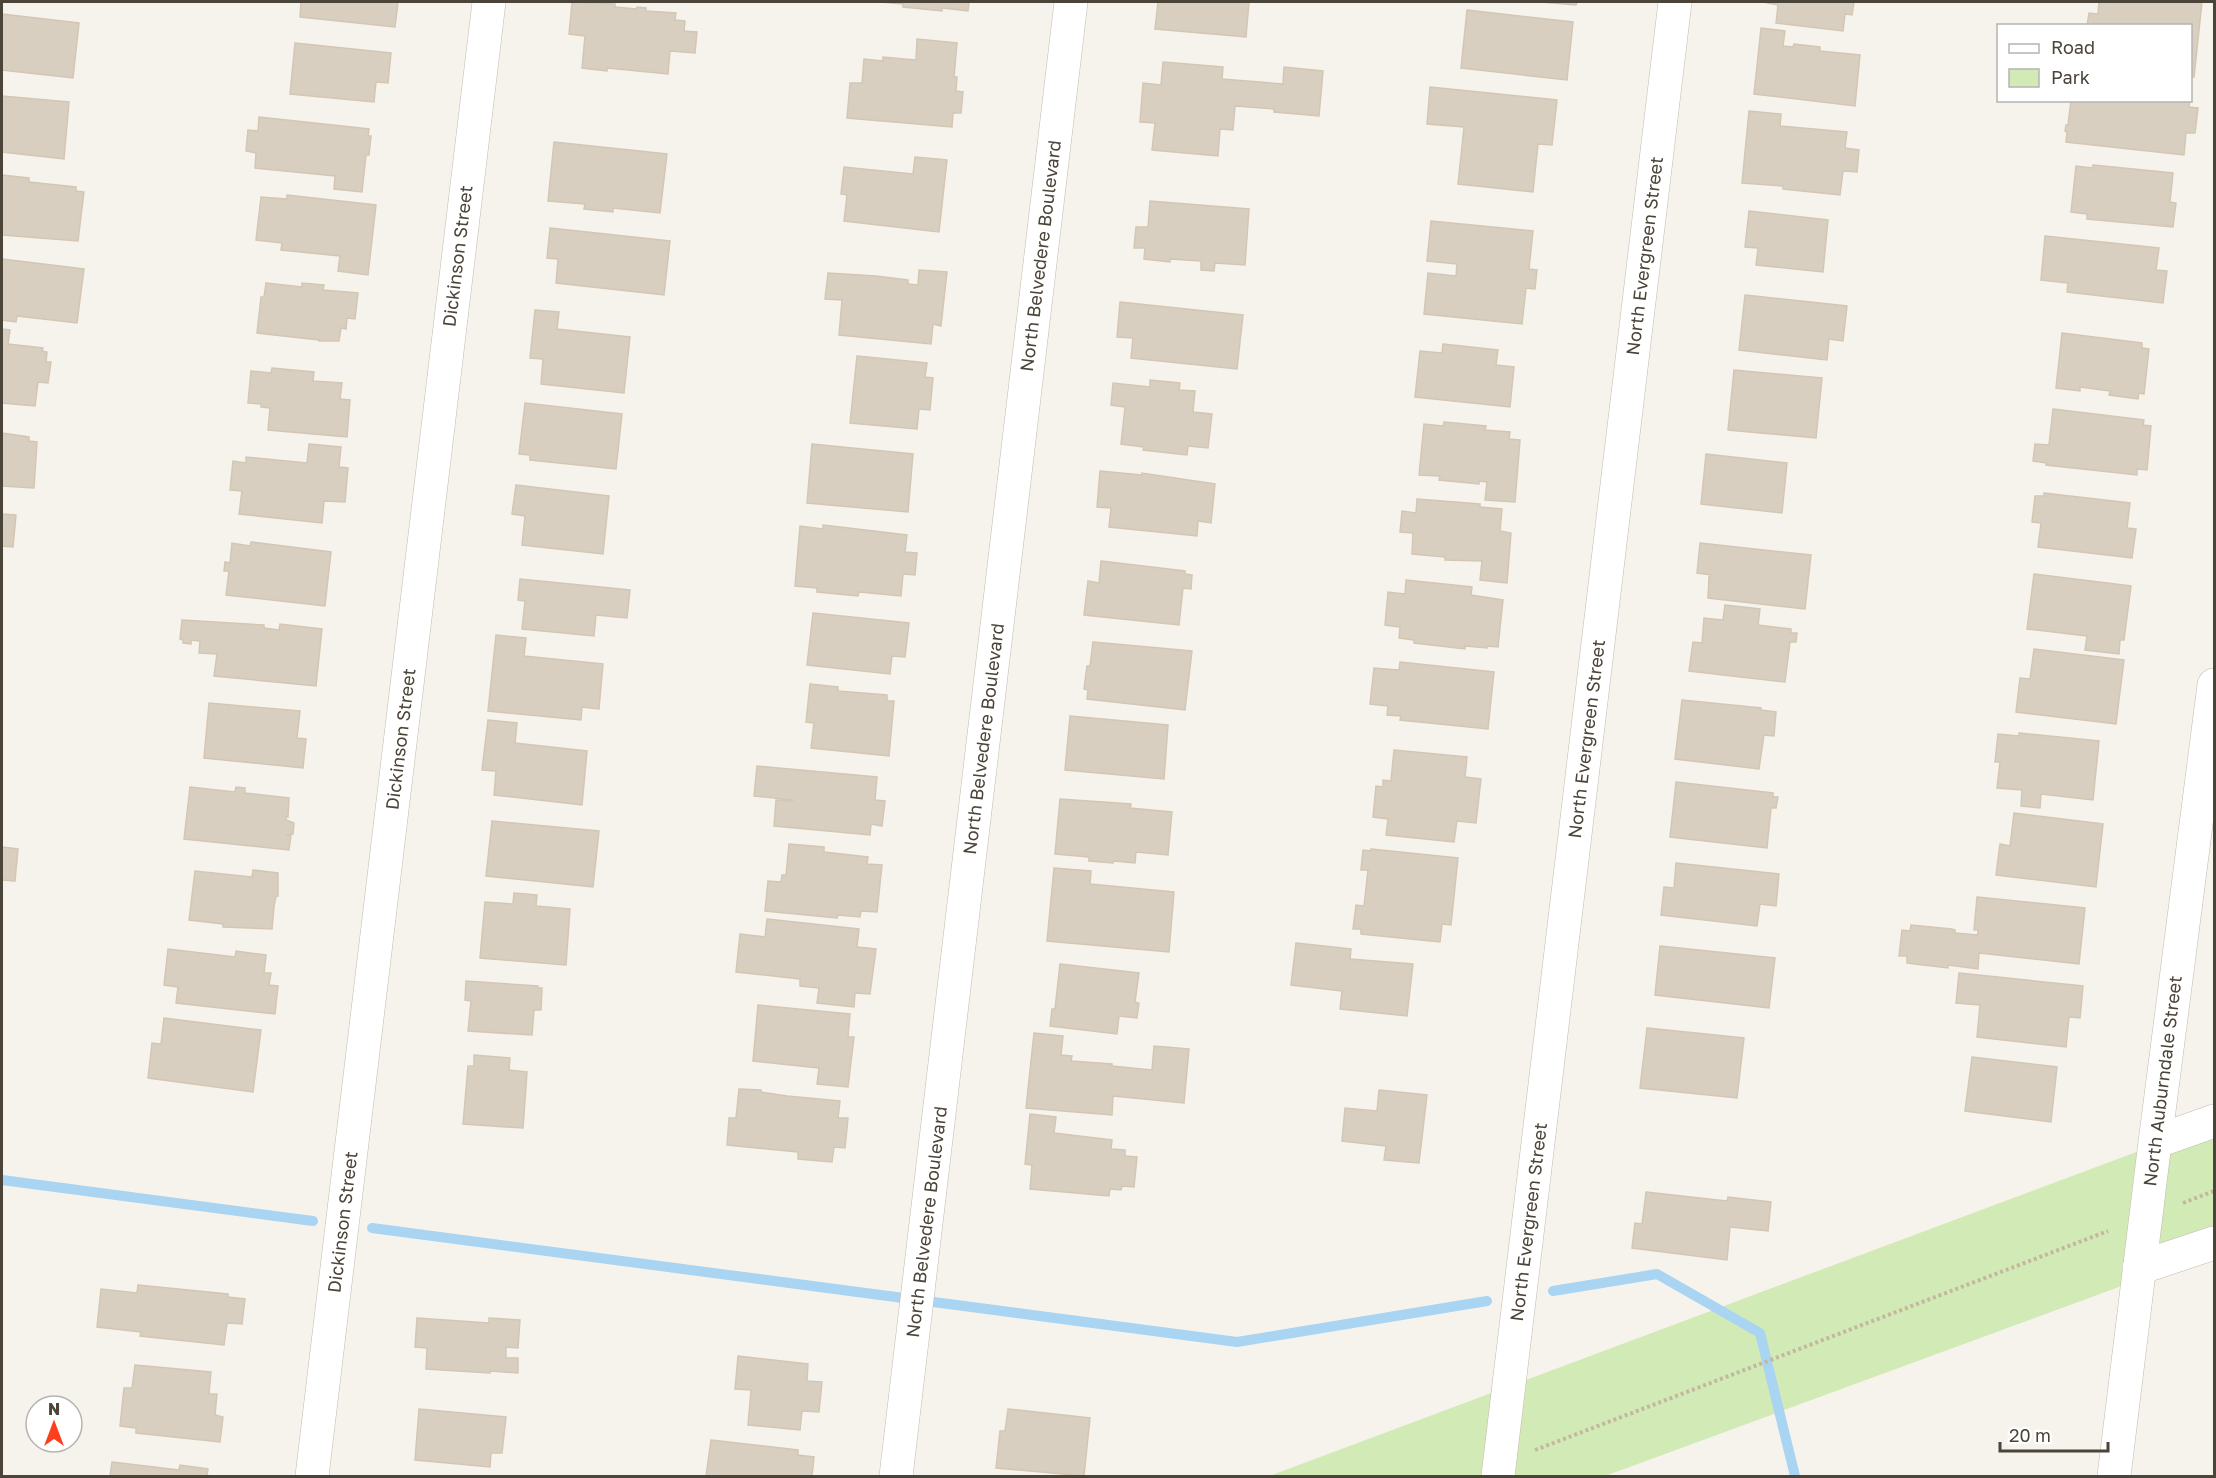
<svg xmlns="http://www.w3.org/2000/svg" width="2216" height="1478" font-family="'Golos Text',sans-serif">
<rect width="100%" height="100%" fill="#f6f3ec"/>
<!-- green -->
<path fill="#d2eab5" d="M2214 1123V1252L1605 1476H1269Z"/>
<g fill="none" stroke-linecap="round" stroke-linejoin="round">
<!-- stream -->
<path stroke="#a9d4f2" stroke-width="10" d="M2 1180 313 1221
M372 1228 1237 1342 1487 1301
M1553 1291 1657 1274 1760 1333 1795 1476"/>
</g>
<!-- building -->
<path fill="#d8cfc1" stroke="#d3c7b4" stroke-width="1.5" d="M301 2H398L395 27 300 17Z
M574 2 615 4V7L637 9V7L646 8V11L676 13 675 20 685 21 684 31 697 32 695 53 670 51 668 74 607 68V71L582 68 585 36 569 34 572 3Z
M880 2H969L968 11 942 8V11L903 7V4Z
M1158 2H1249L1246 37 1155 29Z
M1540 2H1577L1576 5Z
M1763 2H1854L1852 15 1845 14 1843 31 1776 23 1778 5Z
M2099 2H2202L2194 77 2190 76V26H2087L2089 13 2098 14Z
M1467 10 1573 22 1567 80 1461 68Z
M2 14 79 23 73 78 2 70Z
M1761 28 1785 31 1783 46 1793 47 1794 44 1820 47V51L1860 55 1855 106 1754 94Z
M917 39 957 43 954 77H957L956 91 963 92 961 113H953L952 127 847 118 850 83H862L864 59 883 61V57L916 60Z
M295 43 391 53 388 83 376 82 374 102 290 94Z
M1163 62 1223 67 1222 79 1283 84 1284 67 1323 71 1319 116 1274 112V109L1235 106 1233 130 1220 129 1218 156 1152 150 1155 123 1140 122 1143 83 1161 85Z
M1430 87 1557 100 1552 145 1538 144 1533 192 1458 184 1464 127 1427 124Z
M2 96 69 102 64 159 2 152Z
M2071 100H2190L2189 107 2198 108 2195 133H2186L2184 155 2066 142 2067 132 2065 131 2066 125H2068Z
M1749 111 1781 114 1780 126 1847 132 1845 148 1859 150 1857 172 1843 171 1840 195 1783 189V186L1742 183Z
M259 117 369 129 368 136H371L369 155H366L362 192 334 189 335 176 255 168 256 153 246 151 248 130 258 131Z
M554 142 667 154 660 213 613 208V212L584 209 585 204 548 201Z
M915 157 947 160 939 232 844 221 847 195 841 194 844 167 913 174Z
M2093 165 2173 173 2170 202 2176 203 2173 227 2087 219V214L2071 212 2076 166 2092 168Z
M2 175 29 178V182L76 187V191L84 192 78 241 2 235Z
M287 195 376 205 368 275 338 271 340 256 281 250 282 243 256 240 261 197 287 199Z
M1150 201 1249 209 1245 265 1215 263 1214 271 1201 270V261L1170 259V262L1144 259 1145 248H1134L1136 227H1148Z
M1749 211 1828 220 1823 272 1756 265 1758 248 1745 247Z
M1431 221 1533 231 1529 269 1537 270 1535 289 1526 288 1522 324 1424 314 1428 273 1456 276 1457 264 1427 261Z
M550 228 670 241 664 295 556 283 558 259 547 258Z
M2045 236 2159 248 2156 270 2167 271 2163 303 2067 292 2068 283 2041 280Z
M2 259 84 269 77 323 17 316 16 322 2 320Z
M919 270 947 272 941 326 933 324 931 344 839 335 842 300 825 299 828 273 876 276 908 280V284L918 285Z
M266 283 302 287V283L324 285 323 290 358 293 355 319 347 318 346 329 341 328 339 341H319V340L257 333 261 297H264Z
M1745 295 1847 306 1843 341 1829 339 1827 360 1739 350Z
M1120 302 1243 315 1237 369 1131 358 1133 338 1117 337Z
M535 310 559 312 557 329 630 337 624 393 541 384 543 359 530 358Z
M2 329 10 330 8 344 43 348 42 351 47 352 46 362H51L48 383 38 382 35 406 2 403Z
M2062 333 2142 343V348L2149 349 2144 394 2139 393 2138 399 2109 395 2110 391 2080 387V391L2056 388Z
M1443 344 1498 350 1496 365 1514 367 1510 407 1415 397 1420 351 1442 353Z
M857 356 927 363 925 377 933 378 930 410 919 409 917 429 850 423Z
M272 368 314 372 313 381 342 383 340 399 350 400 347 437 268 430 270 408 261 407V404L248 403 251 371 271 373Z
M1734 370 1822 378 1816 438 1728 430Z
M1150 380 1180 383 1179 390 1195 391 1193 412 1212 414 1208 448 1188 446 1187 455 1143 450 1144 447 1121 444 1125 407 1111 405 1113 383 1150 387Z
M525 403 622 414 616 469 530 460V455L519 454Z
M2053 409 2144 420 2143 425 2151 426 2147 470 2137 469V475L2046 465 2047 463 2033 461 2035 444 2049 445Z
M1444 422 1486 426 1485 430 1510 432 1509 439 1520 440 1515 502 1485 500 1487 482 1479 481V484L1439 480 1440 476 1419 475 1424 424 1443 426Z
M2 433 29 437V441L37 442 34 488 2 486Z
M309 444 341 447 339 467 348 468 345 502 324 501 322 523 239 514 242 491 230 490 233 461 246 463V457L307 463Z
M812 444 913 454 908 512 807 503Z
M1706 454 1787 463 1782 513 1701 504Z
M1100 471 1142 475V473L1215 484 1211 523 1198 521 1197 536 1109 527 1111 508 1097 507Z
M516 485 609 496 603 554 522 545 525 516 512 514Z
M2044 493 2130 503 2127 528 2136 529 2132 558 2038 547 2041 523 2032 522 2035 496H2044Z
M1417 499 1480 504V507L1502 509 1500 531 1511 533 1507 583 1480 580 1482 561 1445 560V557L1412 554 1413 533 1400 532 1402 511 1416 513Z
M2 514 16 515 13 547 2 546Z
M823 525 907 535 905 552 917 553 915 575 903 574 901 596 859 592 858 596 817 592V588L795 586 800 526 823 529Z
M251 542 331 552 325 606 226 595 229 571H224L225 562 230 563 232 543 250 546Z
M1700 543 1811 555 1805 609 1708 598 1709 577 1712 575 1697 573Z
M1101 561 1185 571V574L1192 575 1191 589 1183 588 1179 625 1084 615 1088 581 1099 583Z
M2034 574 2131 586 2124 640H2120L2119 654 2085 650 2087 636 2027 629Z
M520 579 630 590 627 618 596 615 594 636 522 629 525 601 518 600Z
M1406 580 1472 587 1471 595 1503 600 1498 647 1487 646V648L1465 646V649L1414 643V640L1399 638 1400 627 1385 625 1388 592 1405 594Z
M1725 605 1760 609 1758 625 1791 629V633H1797L1796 642H1790L1785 682 1689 671 1693 642 1702 643 1704 618 1723 620Z
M813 613 909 623 905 657 892 656 890 674 807 665Z
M182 620 264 625V628L279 630 280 624 322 629 316 686 214 676 217 654 199 653 200 641 191 640V644L183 643V640L180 639Z
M496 635 526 638 524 656 603 664 599 709 582 707 581 720 488 711Z
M1093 642 1192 651 1185 710 1087 699 1088 690 1084 689 1087 666H1090Z
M2034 649 2124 660 2116 724 2016 712 2020 678 2030 679Z
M1400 662 1494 672 1488 729 1400 720 1401 716 1387 715 1388 706 1370 704 1374 668 1399 670Z
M810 684 838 687V691L887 695V701H894L889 756 811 748 814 723 806 722Z
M1682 700 1761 708V710L1776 712 1774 736 1764 735 1759 769 1675 759Z
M209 703 300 711 297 738 306 739 303 768 204 758Z
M1070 716 1168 725 1164 779 1065 770Z
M488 720 517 723 515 743 587 751 582 805 494 795 496 771 482 770Z
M2019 733 2099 741 2093 800 2041 794 2040 808 2021 806 2022 790 1997 788 2000 762H1995L1998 734 2019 736Z
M1394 750 1467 757 1465 777 1481 779 1476 823 1457 821 1454 842 1386 835 1388 819 1373 817 1376 786 1383 787V780L1391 781Z
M757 766 877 777 875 800 885 801 882 826 871 824 870 835 774 826 776 800 792 801 793 800 754 796Z
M1676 782 1773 793V797H1778L1776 808H1771L1767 848 1670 837Z
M190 787 235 792 236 787 245 788V793L289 798 288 817H286V820L294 823 293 834 286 835H291L289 850 184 839Z
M1060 799 1131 804 1130 808 1172 812 1168 855 1136 852 1135 863 1114 861 1113 863 1089 861V857L1055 854Z
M2014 813 2103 824 2096 887 1996 875 2000 844 2010 846Z
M492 821 599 831 593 887 486 876Z
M789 844 824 847V852L868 857 867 864 882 865 877 912 861 911 860 917 838 915 837 918 765 911 768 881 781 882 782 875H786Z
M2 847 18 849 15 881 2 880Z
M1371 849 1458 858 1451 925 1442 924 1440 942 1361 934V929H1353L1356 905 1364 906 1368 870H1361L1363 850 1371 851Z
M1676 863 1779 874 1776 906 1760 904 1757 926 1661 915 1664 887 1674 888Z
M1054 868 1091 871 1090 884 1174 892 1169 952 1047 941Z
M253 870 278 873V896H276L274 906 272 929 223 927V924L189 920 195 871 252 877Z
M514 893 537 895 536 906 570 909 566 965 480 958 485 902 513 904Z
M1977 897 2085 908 2079 964 1979 953 1978 969 1948 965V968L1907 963V956H1899L1902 930 1910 931 1911 925 1952 929 1955 930V933L1978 935V930H1974Z
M767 919 859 929 857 947 876 949 870 994 855 993 854 1007 817 1003 819 988 800 986V979L736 972 740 934 765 937Z
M1296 943 1351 949 1350 959 1413 964 1407 1016 1340 1009 1342 991 1291 985Z
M1660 946 1775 958 1769 1008 1655 995Z
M168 949 235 957 236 951 266 955 264 973H271L269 985 278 986 275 1014 176 1003 178 987 164 985Z
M1060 964 1139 973 1135 1002 1139 1003 1137 1018 1119 1016 1117 1034 1050 1026 1052 1009H1055Z
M1959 973 2083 986 2080 1018 2069 1017 2066 1047 1977 1037 1980 1005 1956 1003Z
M466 981 538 986V988H542L541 1010H534L532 1035 468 1031 471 1001 465 1000Z
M758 1005 850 1014 848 1037H854L848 1087 817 1084 819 1068 753 1061Z
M164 1018 261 1030 253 1092 148 1078 152 1043 161 1044Z
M1647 1028 1744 1038 1737 1098 1640 1088Z
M1034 1033 1063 1036 1061 1055 1072 1056 1071 1061 1112 1064V1066L1152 1070 1154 1046 1189 1049 1184 1103 1113 1096 1112 1115 1026 1108Z
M474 1055 510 1058 509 1070 527 1072 523 1128 463 1124 468 1066H474Z
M1972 1057 2057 1067 2051 1122 1965 1111Z
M739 1089 761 1090V1092L787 1096 840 1101 838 1118H848L845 1148 834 1147 832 1162 798 1159V1152L727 1145 729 1118H736Z
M1379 1090 1427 1095 1419 1163 1384 1160 1386 1146 1342 1141 1345 1108 1377 1111Z
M1030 1114 1056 1117 1054 1133 1112 1140 1111 1149 1125 1150V1156L1137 1157 1134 1187 1122 1186 1121 1190 1110 1189 1109 1196 1030 1189 1032 1165 1025 1164Z
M1646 1192 1727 1201 1728 1197 1771 1202 1768 1231 1730 1227 1727 1260 1632 1248 1635 1223 1642 1224Z
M138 1285 228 1294V1297L245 1299 242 1324 227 1323 224 1345 140 1336 141 1332 97 1327 101 1289 137 1293Z
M417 1318 489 1323V1318L520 1320 518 1348 506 1347V1358H518V1373L490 1371V1373L426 1369 427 1348 415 1347Z
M738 1356 808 1364 807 1381 822 1382 819 1412 802 1411 800 1430 748 1425 751 1390 735 1389Z
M135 1365 211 1372 209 1394H217L215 1415 223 1417 220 1442 136 1433V1428L120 1426 124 1388H132Z
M419 1409 506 1417 502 1453H491L490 1467 415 1460Z
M1008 1409 1090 1418 1084 1476 996 1468 1000 1431H1005Z
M711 1440 798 1450V1455L814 1457 812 1476H706Z
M112 1462 179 1470 180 1465 208 1469 207 1476H110Z"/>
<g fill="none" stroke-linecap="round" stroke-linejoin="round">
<defs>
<path id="minor" d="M2155 1142 2214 1121
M2139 1268 2214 1243
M312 1476 489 2
M896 1476 1071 2
M1498 1476 1675 2
M2114 1476 2155 1142 2214 685"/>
</defs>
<!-- minor casing -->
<use href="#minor" stroke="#c2bbae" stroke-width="34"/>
<!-- path -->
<path stroke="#c4b79f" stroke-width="4" stroke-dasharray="3 3" stroke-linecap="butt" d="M2183 1203 2214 1191
M1535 1450 2108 1231"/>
<!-- minor -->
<use href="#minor" stroke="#fff" stroke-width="33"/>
</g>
<g text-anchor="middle" stroke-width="4.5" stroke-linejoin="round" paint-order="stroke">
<!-- street labels -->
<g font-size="18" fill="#4b4439" stroke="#fff">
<text transform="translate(458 256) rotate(-83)" y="6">Dickinson Street</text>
<text transform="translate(1041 256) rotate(-83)" y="6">North Belvedere Boulevard</text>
<text transform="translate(1645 256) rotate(-83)" y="6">North Evergreen Street</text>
<text transform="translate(401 739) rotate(-83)" y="6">Dickinson Street</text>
<text transform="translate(984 739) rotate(-83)" y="6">North Belvedere Boulevard</text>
<text transform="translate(1587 739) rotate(-83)" y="6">North Evergreen Street</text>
<text transform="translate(2163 1081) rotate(-83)" y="6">North Auburndale Street</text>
<text transform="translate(343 1222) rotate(-83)" y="6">Dickinson Street</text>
<text transform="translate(927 1222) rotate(-83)" y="6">North Belvedere Boulevard</text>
<text transform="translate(1529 1222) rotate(-83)" y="6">North Evergreen Street</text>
</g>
</g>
<!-- border -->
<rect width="2216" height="1478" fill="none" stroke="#4b4439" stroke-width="6"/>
<!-- legend -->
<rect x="1997" y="24" width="195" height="78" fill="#ffffff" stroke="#b7b4b0" stroke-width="1.5"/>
<rect x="2009" y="44" width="30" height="9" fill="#ffffff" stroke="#b7b4b0" stroke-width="1.5"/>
<text x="2051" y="54" font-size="18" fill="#4b4439">Road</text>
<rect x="2009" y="69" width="30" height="18" fill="#d2eab5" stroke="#b7b4b0" stroke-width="1.5"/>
<text x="2051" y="84" font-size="18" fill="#4b4439">Park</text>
<!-- north arrow -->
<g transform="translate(54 1424)"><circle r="28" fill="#ffffff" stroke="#b7b4b0" stroke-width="1.5"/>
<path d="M0-4.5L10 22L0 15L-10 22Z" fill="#fc3f1d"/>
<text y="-9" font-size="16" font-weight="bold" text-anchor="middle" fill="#4b4439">N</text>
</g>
<!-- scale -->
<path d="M2000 1442v9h108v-9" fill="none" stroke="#4b4439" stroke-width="3"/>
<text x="2009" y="1442" font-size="18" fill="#4b4439" stroke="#ffffff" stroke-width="4.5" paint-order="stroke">20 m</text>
</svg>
